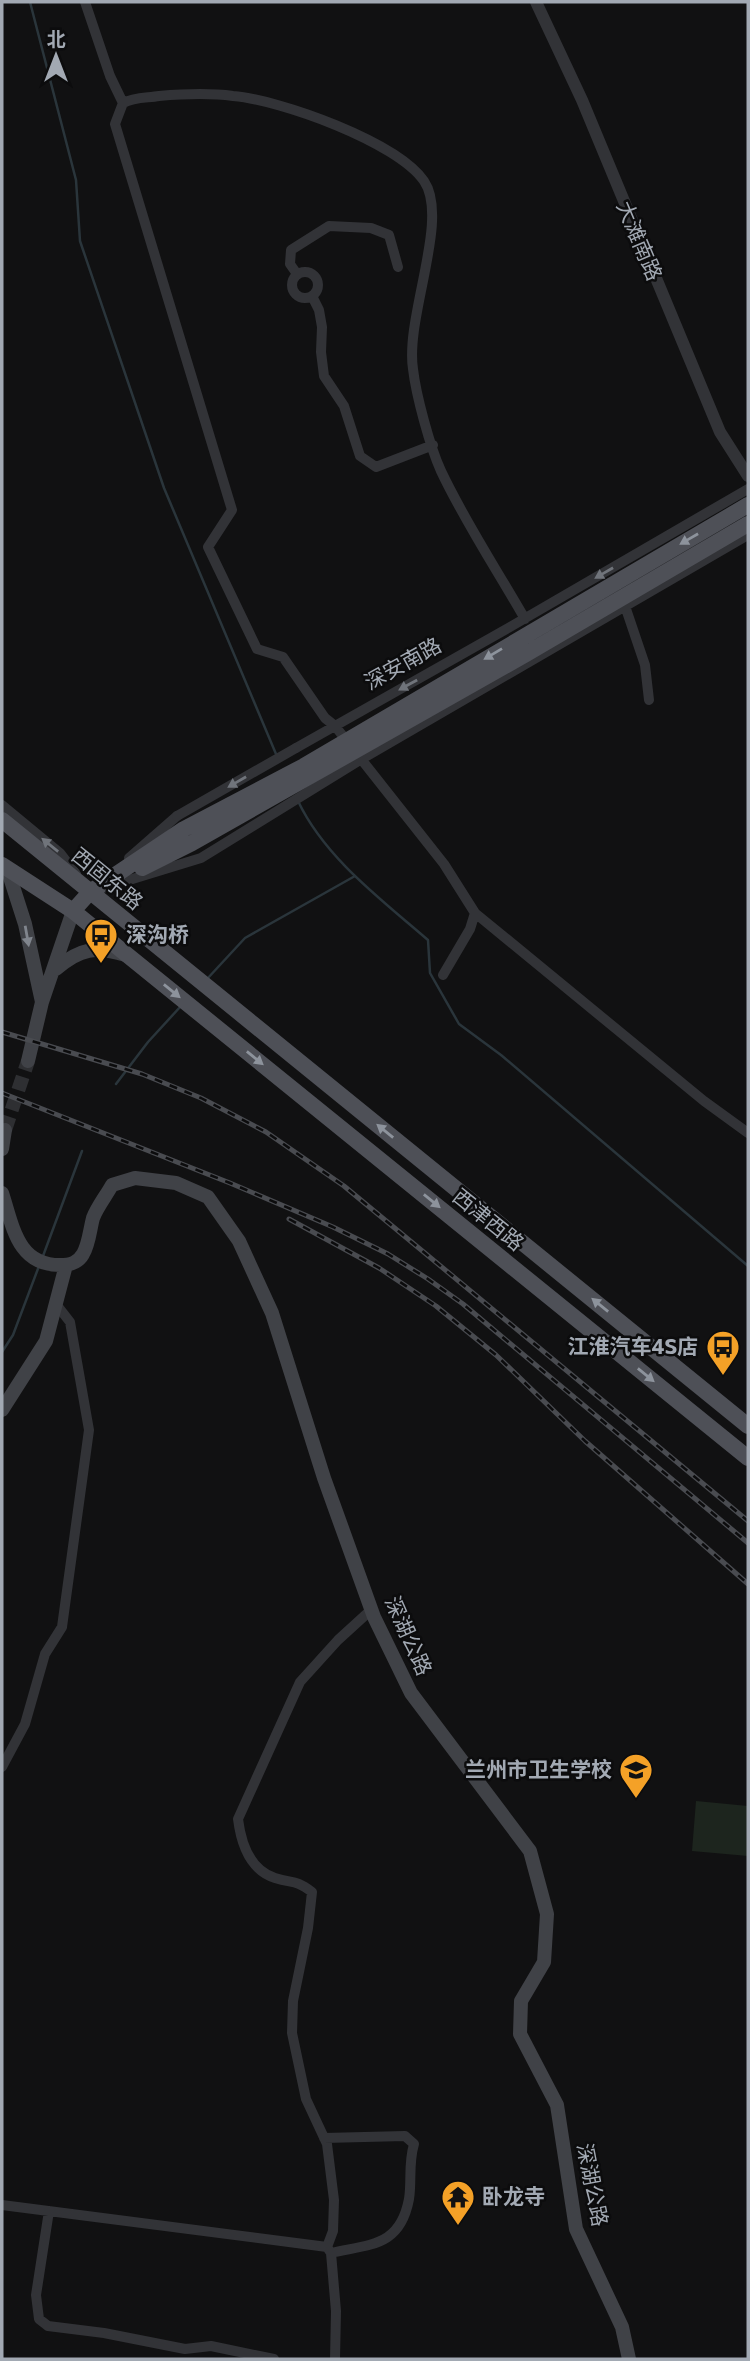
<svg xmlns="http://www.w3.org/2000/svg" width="750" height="2361" font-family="Commissioner,'Noto Sans SC',sans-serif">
<rect width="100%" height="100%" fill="#111112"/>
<!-- green -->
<path fill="#1d251e" d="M696 1801 748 1806V1856L692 1851Z"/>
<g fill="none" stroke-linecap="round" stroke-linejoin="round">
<!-- stream -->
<path stroke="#2a353b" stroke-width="2.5" d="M30 2 76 180 80 241 164 488 276 754
M298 801C325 858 382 900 428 940L430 973 459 1024 501 1055 748 1266
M207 979 245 938 355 876
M116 1084 148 1042 181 1006
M43 1256 82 1151
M2 1352 13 1335 39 1266"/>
<!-- secondary-tunnel -->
<path stroke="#2e2f32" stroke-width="14" stroke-dasharray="14 7" stroke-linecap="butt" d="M5 1130 28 1061"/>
<!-- minor -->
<path stroke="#323337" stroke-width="10" d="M85 2 110 76 123 103
M292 285a13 13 0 1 1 26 0a13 13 0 1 1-26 0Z
M297 274 290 264 291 250 329 226 371 228 389 235 398 267
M312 296 319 310 322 327 321 352 324 376 344 406 360 456 376 467 433 445
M623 600 645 665 649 700
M525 619C497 570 465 522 441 471 430 447 416 395 413 369 405 317 450 219 424 181 397 142 281 100 233 96 210 93 183 94 159 96 147 98 134 97 123 103L115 124 232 510 208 547 257 649 283 657 325 718 335 726 444 864 475 913 704 1101 748 1133
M296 748 510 627 748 489
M2 805 60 853 76 874
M129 858 177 816
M103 888 201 858 360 760 748 535
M443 975 470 929 475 913
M2 1767 25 1724 45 1654 62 1627 89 1430 70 1322 56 1304
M324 2138 405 2136 414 2144C408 2165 412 2180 409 2199 400 2247 370 2244 331 2253
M2 2205 327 2247 331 2253 336 2311 335 2359
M49 2211 36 2295 39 2319 48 2326 104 2333 185 2349 211 2346 274 2359
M327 2247 333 2231 334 2200 327 2144 306 2099 292 2033 293 2001 308 1928 312 1892C294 1879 294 1884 275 1878 250 1870 241 1843 238 1819L300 1682 338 1640 372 1609"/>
<!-- tertiary -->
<path stroke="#323337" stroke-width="12" d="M536 2 582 100 720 432 748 476"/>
<!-- secondary -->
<path stroke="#404247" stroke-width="14" d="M8 871 25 924 42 1002
M56 969C80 948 96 946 126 955
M28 1061 42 1002 73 911
M2 1149 5 1130
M2 1193C13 1226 17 1265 60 1265 70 1265 78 1263 83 1254 89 1244 90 1229 93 1218 97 1207 106 1196 112 1185L135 1178 176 1183 208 1197 239 1241 272 1313 324 1478 374 1617 411 1693 530 1851 547 1914 544 1962 521 2001 520 2034 557 2105 576 2229 622 2327 629 2359
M2 1410 46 1341 66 1265"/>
<!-- primary -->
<path stroke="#4e5057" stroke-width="16" d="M2 820 748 1426
M2 865 73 911 748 1458
M142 868 192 843 526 654 748 524
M73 911 90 892 184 829 304 766 748 505"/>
<defs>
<path id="rail" d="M2 1032 142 1074 201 1098 266 1132 344 1186 748 1521
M2 1093 230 1183 333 1227 388 1254 428 1279 463 1304 748 1543
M289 1219 379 1268 436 1306 496 1355 585 1441 748 1584"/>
</defs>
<!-- rail casing -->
<use href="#rail" stroke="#494b50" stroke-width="5"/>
<!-- rail -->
<use href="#rail" stroke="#0c0c0d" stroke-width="2.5" stroke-dasharray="8" stroke-linecap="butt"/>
<!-- minor-bridge -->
<path stroke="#323337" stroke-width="10" d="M177 816 296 748"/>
</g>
<!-- one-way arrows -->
<defs><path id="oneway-solid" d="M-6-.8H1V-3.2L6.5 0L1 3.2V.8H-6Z" transform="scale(1.75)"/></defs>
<g fill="#8d939c">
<use href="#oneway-solid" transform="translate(689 539) rotate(150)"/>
<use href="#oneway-solid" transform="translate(493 654) rotate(149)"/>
<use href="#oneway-solid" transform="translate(172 991) rotate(39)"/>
<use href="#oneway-solid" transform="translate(255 1058) rotate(39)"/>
<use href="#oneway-solid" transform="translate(385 1131) rotate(-141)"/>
<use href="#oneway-solid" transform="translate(432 1201) rotate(39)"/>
<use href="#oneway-solid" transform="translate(600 1305) rotate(-141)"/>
<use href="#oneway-solid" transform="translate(646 1375) rotate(39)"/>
</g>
<g fill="#70747b">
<use href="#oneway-solid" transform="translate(604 573) rotate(150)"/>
<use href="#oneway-solid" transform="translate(408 685) rotate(151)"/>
<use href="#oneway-solid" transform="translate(237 782) rotate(150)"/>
<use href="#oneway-solid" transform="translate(50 845) rotate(-141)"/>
</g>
<use fill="#80858d" href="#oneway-solid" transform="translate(27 936) rotate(80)"/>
<!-- icons -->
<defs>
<symbol id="bus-pin" viewBox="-11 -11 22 30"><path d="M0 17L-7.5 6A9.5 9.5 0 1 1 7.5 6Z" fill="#f4a127" stroke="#0c0c0d"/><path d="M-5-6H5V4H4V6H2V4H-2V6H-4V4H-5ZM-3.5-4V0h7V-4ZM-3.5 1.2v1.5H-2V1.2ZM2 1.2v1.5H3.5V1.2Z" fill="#111"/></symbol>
<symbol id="university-pin" viewBox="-11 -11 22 30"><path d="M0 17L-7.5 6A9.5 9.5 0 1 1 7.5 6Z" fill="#f4a127" stroke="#0c0c0d"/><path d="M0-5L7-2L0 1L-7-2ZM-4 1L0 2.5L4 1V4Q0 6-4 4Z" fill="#111"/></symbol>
<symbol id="temple-pin" viewBox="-11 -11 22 30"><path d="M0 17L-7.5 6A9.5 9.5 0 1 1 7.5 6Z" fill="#f4a127" stroke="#0c0c0d"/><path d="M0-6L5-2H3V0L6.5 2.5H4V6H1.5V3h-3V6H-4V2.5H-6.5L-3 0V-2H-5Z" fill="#111"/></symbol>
</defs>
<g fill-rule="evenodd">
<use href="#bus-pin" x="82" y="916" width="38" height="52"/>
<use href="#bus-pin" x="704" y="1328" width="38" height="52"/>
<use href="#university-pin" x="617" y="1751" width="38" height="52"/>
<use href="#temple-pin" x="439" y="2178" width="38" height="52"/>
</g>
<g text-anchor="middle" stroke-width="5" stroke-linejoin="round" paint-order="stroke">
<!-- street labels -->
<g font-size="21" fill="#a2a9b3" stroke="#0c0c0d">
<text transform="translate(639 241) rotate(67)" y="7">大滩南路</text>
<text transform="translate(403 664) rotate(-29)" y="7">深安南路</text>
<text transform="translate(107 879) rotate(39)" y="7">西固东路</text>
<text transform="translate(488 1220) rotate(39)" y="7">西津西路</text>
<text transform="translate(408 1636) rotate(66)" y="7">深湖公路</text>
<text transform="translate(592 2185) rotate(79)" y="7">深湖公路</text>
</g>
<!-- poi labels -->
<g font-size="21" font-weight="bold" fill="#a2a9b3" stroke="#0c0c0d" text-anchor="start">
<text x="126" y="942">深沟桥</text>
<text x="698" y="1354" text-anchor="end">江淮汽车4S店</text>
<text x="612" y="1777" text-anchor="end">兰州市卫生学校</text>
<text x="482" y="2204">卧龙寺</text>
</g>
</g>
<!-- border -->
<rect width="750" height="2361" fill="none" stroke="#a2a9b3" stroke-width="7"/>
<!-- north arrow -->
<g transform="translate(56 56)" stroke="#0c0c0d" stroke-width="5" paint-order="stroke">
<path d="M0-5L12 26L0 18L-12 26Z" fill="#a2a9b3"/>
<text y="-10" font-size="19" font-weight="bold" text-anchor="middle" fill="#a2a9b3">北</text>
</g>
</svg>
